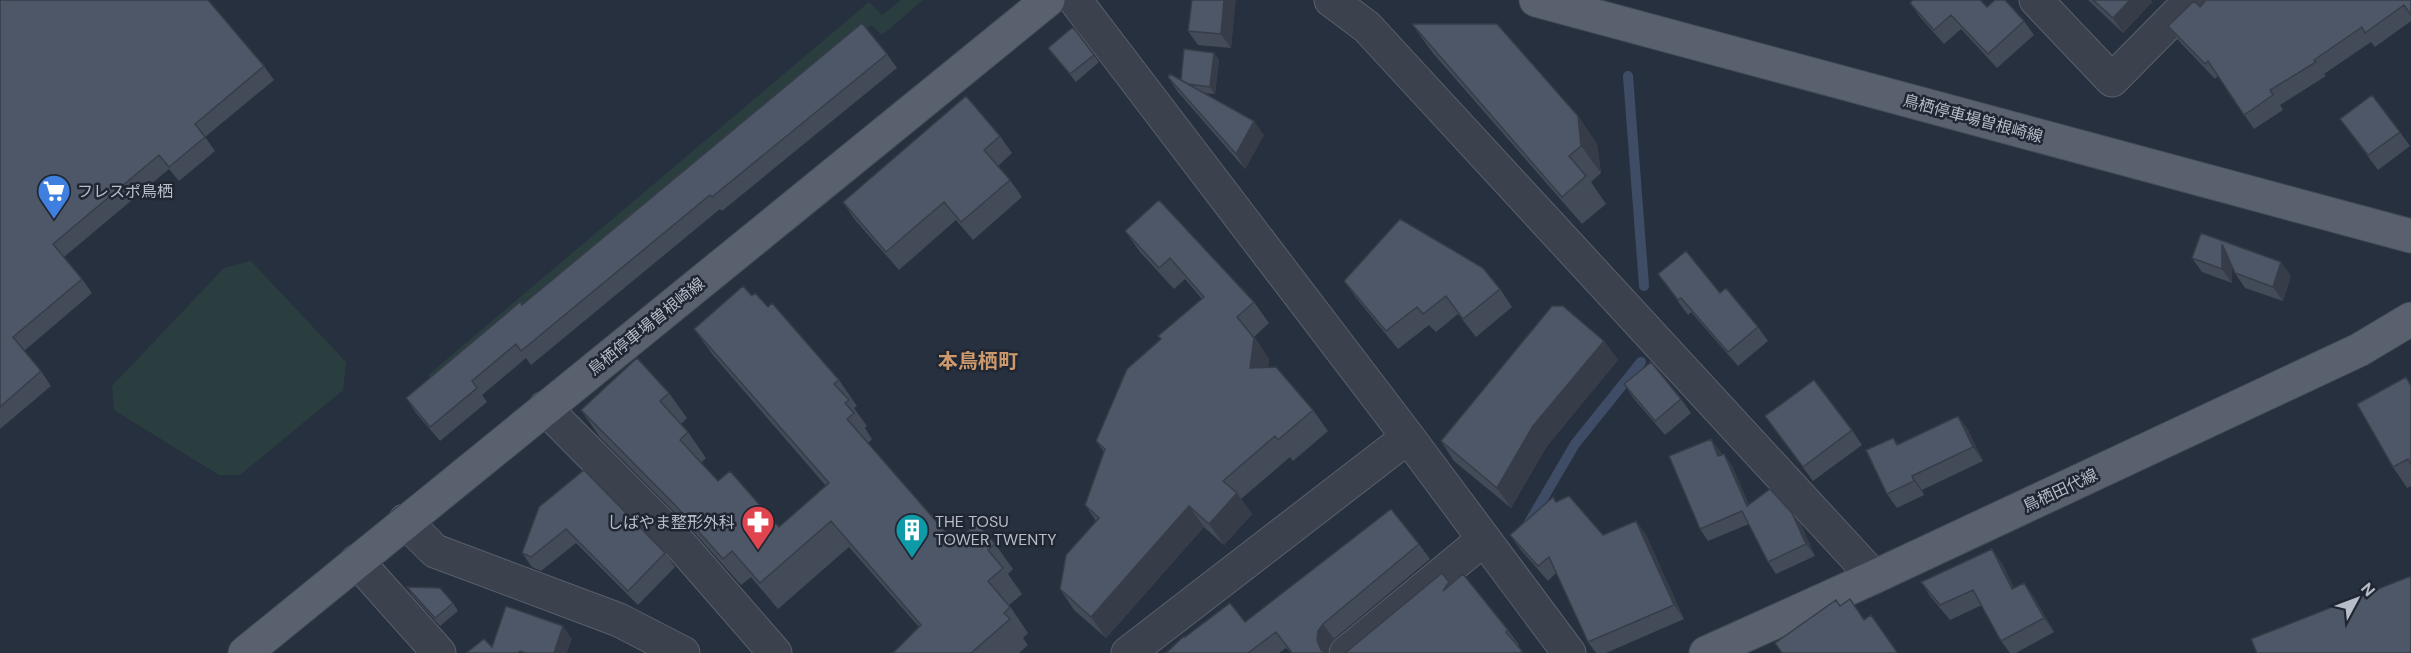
<svg xmlns="http://www.w3.org/2000/svg" width="2411" height="653" viewBox="0 0 2411 653" font-family="'DM Sans','Noto Sans JP',sans-serif">
<style>
.green{fill:#2a3e40}
.lines{fill:none;stroke-linecap:round;stroke-linejoin:round}
.stream{stroke:#3e4d65;stroke-width:10}
.minor-casing{stroke:#59606c;stroke-width:35}
.major-casing{stroke:#444b57;stroke-width:35}
.minor{stroke:#3b424e;stroke-width:33}
.major{stroke:#59616e;stroke-width:33}
.wall{fill:#434b59}
.shaded-wall{fill:#373d48}
.building{fill:#4e5767;stroke:#373d48;stroke-width:1.5}
.labels{text-anchor:middle;stroke-width:5;stroke-linejoin:round;paint-order:stroke}
.street-label{font-size:16px;fill:#b7bdc9;stroke:#202733}
.poi-label{font-size:16px;fill:#b7bdc9;stroke:#202733;text-anchor:start}
.quarter-label{font-size:20px;font-weight:bold;fill:#cd9a6e;stroke:#202733}
</style>
<rect width="100%" height="100%" fill="#27303e"/>
<!-- green -->
<path class="green" d="M901 0H923L882 35 871 25 432 386 428 375 869 2 882 15Z
M251 261 346 362 343 390 240 475H219L114 410 112 386 224 268Z"/>
<g class="lines">
<!-- stream -->
<path class="stream" d="M1628 76 1644 286
M1527 526 1575 444 1641 362"/>
<!-- minor casing -->
<g class="minor-casing">
<path id="minor" d="M1075 0 1408 437 1569 653
M1331 0 1367 27 1874 577
M2036 0 2112 80 2191 0
M545 408 680 544 775 653
M405 521 435 551 619 620 683 653
M357 561 439 653
M1128 653 1408 437
M1346 653 1484 539"/>
</g>
<!-- major casing -->
<g class="major-casing">
<path id="major" d="M1536 0 2411 236
M245 653 1048 0
M1706 653 1874 577 2359 350 2411 319"/>
</g>
<!-- minor -->
<use href="#minor" class="minor"/>
<!-- major -->
<use href="#major" class="major"/>
</g>
<!-- wall -->
<path class="wall" d="M0 0 264 66 274 80 205 137 215 151 179 181 169 169 64 257 82 279 92 293 24 351 41 371 51 386 0 429Z
M1235 0 1231 48 1198 45 1188 31Z
M2088 0H2151L2152 2 2123 33Z
M2411 0V21L2375 47 2371 42 2324 74 2326 76 2280 105 2283 110 2254 129 2218 76 2215 79 2178 40 2168 26 2200 7Z
M1910 3 1987 7 2024 21 2034 35 1997 68 1961 29 1944 44 1920 17Z
M1412 24 1578 116 1597 144 1601 173 1591 182 1606 204 1582 224 1432 52Z
M1073 27 1099 62 1076 82 1048 48Z
M1214 53 1219 60 1215 94 1203 93 1264 135 1245 169 1178 92 1168 77 1181 80Z
M887 54 897 68 722 211 720 209 531 365 526 358 482 395 487 402 440 441 416 413 406 398 522 305Z
M2340 119 2400 132 2410 146 2378 170Z
M1000 136 1012 153 998 166 1010 180 1022 197 973 240 956 220 899 270 855 220 843 202Z
M1125 231 1254 302 1269 323 1254 337 1269 359 1268 367 1313 410 1328 431 1293 461 1290 457 1241 499 1252 514 1224 545 1204 527 1106 638 1074 610 1060 589 1096 521 1085 505 1104 452 1096 441 1161 340 1202 299 1185 279 1174 289 1140 252Z
M2192 258 2291 276 2283 301 2245 288 2235 273 2232 267V283L2202 272Z
M1658 274 1720 293 1758 327 1768 341 1738 366 1691 312 1688 315Z
M1344 281 1500 289 1512 307 1476 337 1458 314 1436 332 1429 325 1398 349 1357 299Z
M752 296 768 307 839 380 857 406 854 408 867 426 865 428 872 439 868 443 955 543 995 544 1013 569 1008 574 1022 594 1009 605 1028 633 1023 638 1028 645 1019 653H893L919 627 849 547 778 609 751 577 741 585 693 531 599 436 581 410 669 393 687 418 681 424 688 432 706 458 701 463 718 481 779 527 826 486 712 354 694 329Z
M1604 341 1618 360 1547 446 1511 508 1454 461 1441 441Z
M1624 384 1681 399 1691 413 1665 435 1634 399Z
M2411 384V486L2407 488 2393 467Z
M1765 416 1852 430 1862 445 1813 481Z
M1958 416 1968 430 1983 461 1922 490 1924 495 1897 508 1887 494 1893 438 1898 444Z
M1720 451 1721 455 1724 454 1732 466 1749 505 1792 513 1801 525 1815 556 1776 574 1768 562 1749 524 1708 541 1700 529Z
M1556 502 1603 535 1636 521 1646 535 1684 619 1606 653H1596L1588 642 1556 573 1548 581 1520 549 1510 535Z
M539 507 665 553 675 567 638 605 576 543 541 571 532 567 522 553Z
M1419 544 1430 559 1334 639 1329 646 1328 653H1291L1286 648 1279 653H1166L1245 622Z
M2002 563 2014 588 2024 583 2034 597 2054 632 2016 653H2010L2001 641 1982 605 1950 620 1930 596 1921 582Z
M1451 585 1508 630 1519 645 1518 647 1523 653H1345Z
M407 587 453 603 458 611 440 626 412 595Z"/>
<!-- shaded-wall -->
<path class="shaded-wall" d="M1224 0H1236L1231 48 1221 34Z
M2130 0H2151L2152 2 2123 33 2113 18Z
M1214 53 1219 60 1215 94 1210 87Z
M1578 116 1597 144 1601 173 1581 146Z
M1254 121 1264 135 1245 169 1236 154Z
M2222 244 2232 258V283L2222 269Z
M2281 262 2291 276 2283 301 2273 287Z
M1254 338 1269 359 1264 389 1250 368Z
M1604 341 1618 360 1547 446 1511 508 1497 488 1533 426Z
M1958 416 1968 430 1983 461 1973 447Z
M1711 439 1720 451 1727 469 1718 456Z
M1724 454 1732 466 1755 519 1747 506Z
M1912 476 1922 490 1924 495 1914 481Z
M1237 493 1252 514 1224 545 1209 524Z
M1189 506 1204 527 1106 638 1091 617Z
M1792 513 1801 525 1815 556 1806 544Z
M1636 521 1646 535 1684 619 1674 605Z
M1992 549 2002 563 2022 604 2012 589Z
M2024 583 2034 597 2054 632 2044 618Z
M1323 624 1334 639 1329 646 1328 653H1323L1317 640 1318 631Z
M563 626 572 639 567 653H554Z"/>
<!-- building -->
<path class="building" d="M0 0H208L264 66 195 124 205 137 169 167 159 155 53 244 82 279 13 337 41 371 0 407Z
M1192 0H1224L1221 34 1188 31Z
M1913 0H1980L1987 7 1995 0H2005L2024 21 1988 54 1951 15 1934 30 1910 3Z
M2093 0H2130L2113 18Z
M2206 0H2411V15L2404 5 2365 33 2362 27 2314 60 2316 62 2270 90 2273 95 2244 115 2208 61 2205 64 2168 26 2194 1 2200 7Z
M862 23 887 54 712 197 710 195 521 351 516 344 472 381 477 388 430 427 406 398 520 302 522 305Z
M1412 24H1497L1578 116 1581 146 1569 156 1586 176 1562 197Z
M1073 27 1094 55 1070 74 1048 48Z
M1184 49 1214 53 1210 87 1188 84 1181 80Z
M1170 74 1254 121 1236 154 1168 77Z
M2372 95 2400 132 2368 155 2340 119Z
M966 96 1000 136 984 150 1010 180 961 222 944 202 886 252 843 202Z
M1159 200 1254 302 1237 317 1254 338 1250 368 1276 367 1313 410 1278 440 1275 436 1223 481 1237 493 1209 524 1189 506 1091 617 1060 589 1066 555 1099 518 1085 505 1105 449 1096 441 1127 369 1161 339 1158 336 1204 297 1170 258 1159 268 1125 231Z
M1400 219 1483 268 1500 289 1463 319 1446 296 1423 314 1417 307 1386 331 1344 281Z
M2201 233 2281 262 2273 287 2235 273 2222 244V269L2192 258Z
M1686 251 1720 293 1726 288 1758 327 1728 352 1681 298 1678 300 1658 274Z
M743 286 752 296 755 293 768 307 772 303 839 380 834 384 849 400 845 403 854 413 847 419 955 543 977 523 995 544 988 550 1003 568 988 581 1010 607 1004 613 1010 619 971 653H893L921 625 831 521 760 583 732 551 723 559 675 505 581 410 637 358 669 393 660 401 688 432 680 440 718 481 730 471 779 527 829 483 694 329Z
M1552 306H1563L1604 341 1533 426 1497 488 1441 441Z
M1651 362 1681 399 1655 421 1624 384Z
M2406 377 2411 386V465L2408 459 2393 467 2357 404Z
M1814 380 1852 430 1803 467 1765 416Z
M1958 416 1973 447 1912 476 1914 481 1887 494 1866 450 1893 438 1897 445Z
M1711 439 1718 456 1724 454 1747 506 1770 489 1792 513 1806 544 1768 562 1742 511 1700 529 1669 456Z
M584 470 665 553 628 591 566 529 531 557 522 553 539 507Z
M1569 496 1603 535 1636 521 1674 605 1588 642 1549 557 1538 566 1510 535 1553 497 1556 502Z
M1391 509 1419 544 1323 624 1318 631 1317 640 1321 650 1326 653H1292L1276 632 1248 653H1166L1184 636 1185 637 1230 603 1245 622Z
M1992 549 2012 589 2024 583 2044 618 2001 641 1973 590 1940 605 1921 582Z
M1442 573 1449 582 1443 591 1463 574 1508 630 1506 632 1522 651 1520 653H1345Z
M2411 576V653H2257L2251 639Z
M407 587 440 588 453 603 435 618Z
M1850 599 1864 620 1871 615 1897 652 1895 653H1782L1775 643 1836 600 1840 606Z
M506 606 563 626 554 653H526L520 651 518 653H466L484 639 492 647Z"/>
<!-- icons -->
<defs>
<g id="supermarket-pin" transform="scale(1.725)"><path d="M0 17L-7.5 6A9.5 9.5 0 1 1 7.5 6Z" fill="#3f7fe0" stroke="#202733"/><path d="M-6-5.5h2.5l.6 2H6L4.5 2H-2.5L-4.4-4H-6ZM-1.5 3.2a1.3 1.3 0 1 0 .1 0ZM3 3.2a1.3 1.3 0 1 0 .1 0Z" fill="#fff"/></g>
<g id="pharmacy-pin" transform="scale(1.725)"><path d="M0 17L-7.5 6A9.5 9.5 0 1 1 7.5 6Z" fill="#e0444e" stroke="#202733"/><path d="M-2-6h4v4h4v4h-4v4h-4v-4h-4v-4h4Z" fill="#fff"/></g>
<g id="building-pin" transform="scale(1.725)"><path d="M0 17L-7.5 6A9.5 9.5 0 1 1 7.5 6Z" fill="#0f9aa8" stroke="#202733"/><path d="M-4-6H4V6H1V3H-1V6H-4ZM-2.5-4.3h1.7v1.8h-1.7ZM.8-4.3h1.7v1.8H.8ZM-2.5-1h1.7V.8h-1.7ZM.8-1h1.7V.8H.8Z" fill="#fff"/></g>
</defs>
<g fill-rule="evenodd">
<use href="#supermarket-pin" x="54" y="191"/>
<use href="#pharmacy-pin" x="758" y="522"/>
<use href="#building-pin" x="912" y="530"/>
</g>
<g class="labels">
<!-- street labels -->
<g class="street-label">
<text transform="translate(1973 118) rotate(15)" y="6">鳥栖停車場曽根崎線</text>
<text transform="translate(646 326) rotate(-39)" y="6">鳥栖停車場曽根崎線</text>
<text transform="translate(2060 490) rotate(-25)" y="6">鳥栖田代線</text>
</g>
<!-- poi labels -->
<g class="poi-label">
<text x="77" y="197">フレスポ鳥栖</text>
<text x="935" y="527">THE TOSU<tspan x="935" dy="18">TOWER TWENTY</tspan></text>
<text x="735" y="528" text-anchor="end">しばやま整形外科</text>
</g>
<!-- quarter labels -->
<g class="quarter-label">
<text x="978" y="368">本鳥栖町</text>
</g>
</g>
<!-- north arrow -->
<g transform="translate(2357 599) rotate(49)" stroke="#202733" stroke-width="4.5" paint-order="stroke">
<path d="M0-4.5L10 22L0 15L-10 22Z" fill="#b7bdc9"/>
<text y="-9" font-size="16" font-weight="bold" text-anchor="middle" fill="#b7bdc9">N</text>
</g>
</svg>
